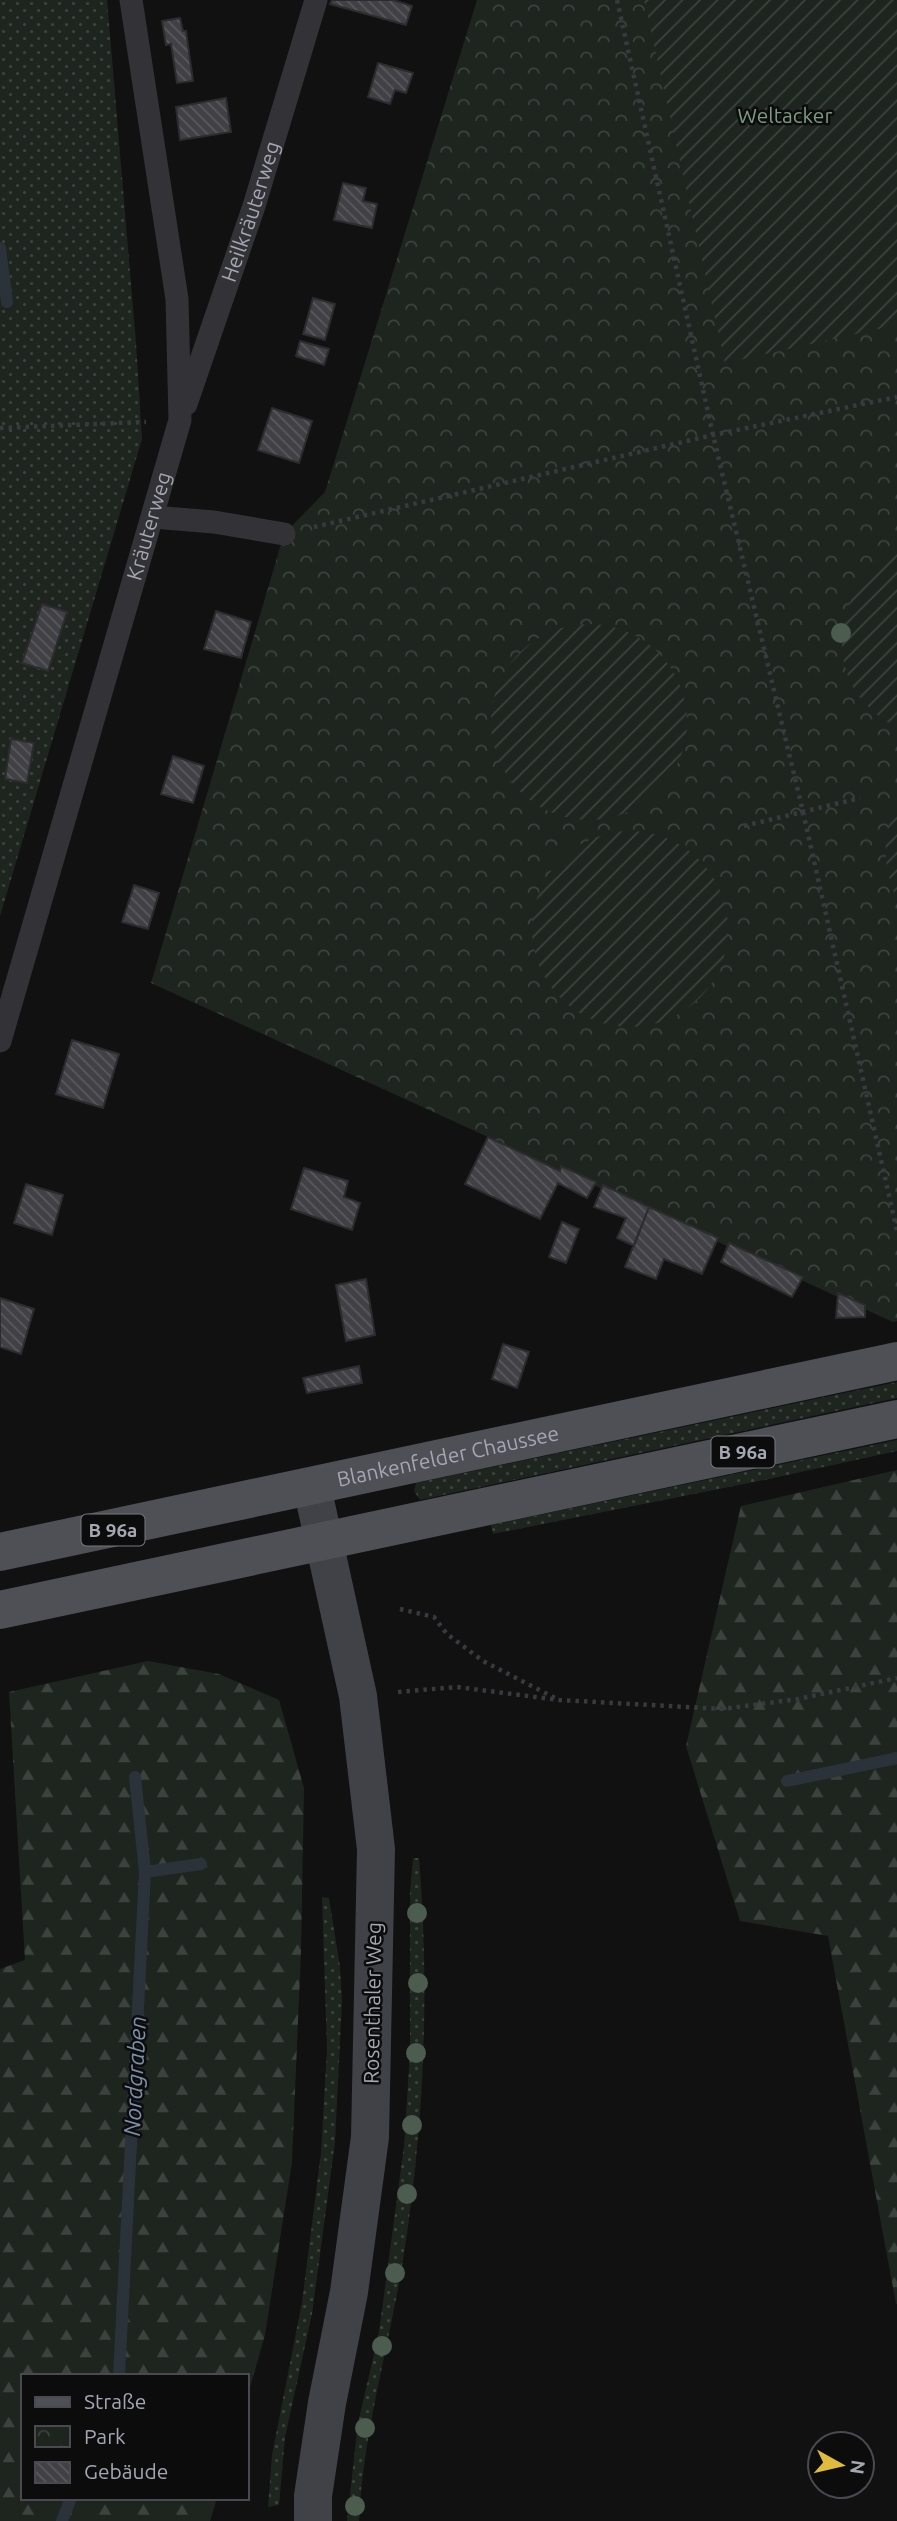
<svg xmlns="http://www.w3.org/2000/svg" width="897" height="2521" viewBox="0 0 897 2521" font-family="Ubuntu,sans-serif">
<style>
.grass{fill:url(#grass-dots)}
.forest{fill:url(#forest-firs)}
.park{fill:url(#park-crowns)}
.garden{fill:url(#garden-furrows)}
.lines{fill:none;stroke-linecap:round;stroke-linejoin:round}
.stream{stroke:#2c323a;stroke-width:12}
.building{fill:url(#building-back-hatch);stroke:#2c2b2e;stroke-width:2}
.path{stroke:#393a3e;stroke-width:4.5;stroke-dasharray:3.5 5;stroke-linecap:butt}
.service{stroke:#333337;stroke-width:23}
.secondary{stroke:#414247;stroke-width:38}
.primary{stroke:#4f5056;stroke-width:38}
.tree{fill:#4c5d50}
.labels{text-anchor:middle;stroke-width:5;stroke-linejoin:round;paint-order:stroke}
.shield{fill:#0c0c0d;stroke:#767880;stroke-width:2}
.shield-label{font-size:19px;font-weight:bold;fill:#a4a7b2}
.park-label{font-size:21px;fill:#7c9b82;stroke:#0c0c0d}
.street-label{font-size:21px;fill:#a4a7b2;stroke:#0c0c0d}
.water-label{font-size:23px;font-style:italic;fill:#7d90aa;stroke:#0c0c0d}
</style>
<defs>
<pattern id="grass-dots" width="8" height="8" patternUnits="userSpaceOnUse" patternTransform="scale(1.75)"><rect width="8" height="8" fill="#1e251f"/><path d="M2 2h.1M6 6h.1" fill="none" stroke="#3c423d" stroke-width="1.8" stroke-linecap="round"/></pattern>
<pattern id="forest-firs" width="22" height="20" patternUnits="userSpaceOnUse" patternTransform="scale(1.75)"><rect width="22" height="20" fill="#1e251f"/><path d="M5 1l3.5 6h-7zM16 11l3.5 6h-7z" fill="#3c423d"/></pattern>
<pattern id="park-crowns" width="20" height="18" patternUnits="userSpaceOnUse" patternTransform="scale(1.75)"><rect width="20" height="18" fill="#1e251f"/><path d="M2 6a3 3 0 1 1 6 0M12 15a3 3 0 1 1 6 0" fill="none" stroke="#3c423d"/></pattern>
<pattern id="garden-furrows" width="10" height="10" patternUnits="userSpaceOnUse" patternTransform="scale(1.75)"><rect width="10" height="10" fill="#1e251f"/><path d="M-1 1l2-2M0 10L10 0M9 11l2-2" fill="none" stroke="#3c423d"/></pattern>
<pattern id="building-back-hatch" width="6" height="6" patternUnits="userSpaceOnUse" patternTransform="scale(1.75)"><rect width="6" height="6" fill="#414145"/><path d="M-1 5l2 2M0 0l6 6M5-1l2 2" fill="none" stroke="#595a5d"/></pattern>
</defs>
<rect width="100%" height="100%" fill="#111112"/>
<!-- grass -->
<path class="grass" d="M0 0H107L136 343 142 439 0 916Z
M897 1382V1398L420 1500 414 1491 416 1483Z
M897 1440V1451L769 1479 493 1534 491 1525Z
M413 1858H419C430 1992 424 2128 403 2260 389 2347 363 2433 359 2521H347L358 2423 379 2332 404 2146 410 2052V1892Z
M322 1897 329 1898 340 1967 342 2001 335 2142 312 2314 285 2437 279 2505 268 2507 272 2455 302 2302 321 2153 327 2049Z"/>
<!-- forest -->
<path class="forest" d="M897 1470V2304H896L828 1936 740 1921 686 1746 741 1506Z
M148 1661 219 1674 279 1700 304 1788 301 1951 292 2162 265 2335 247 2398V2376H23V2498H217L210 2521H0V1969L25 1960 9 1692Z"/>
<!-- park -->
<path class="park" d="M477 0H897V1321L893 1322 151 983 284 534 325 492Z"/>
<!-- garden -->
<path class="garden" d="M644 0H897V325L725 363Z
M897 552V728C882 720 866 707 856 692 826 645 846 575 897 552Z
M491 722a98 98 0 1 1 196 0a98 98 0 1 1-196 0Z
M897 807V900C884 872 880 835 897 807Z
M532 929a98 98 0 1 1 196 0a98 98 0 1 1-196 0Z"/>
<g class="lines">
<!-- stream -->
<path class="stream" d="M0 248 7 302
M787 1781 897 1758
M145 1872 201 1864
M119 2376 145 1872 135 1777
M62 2521 71 2498"/>
</g>
<!-- building -->
<path class="building" d="M332 0H393L412 6 406 25 330 4Z
M180 18 183 31H186L193 81 177 83 171 44 166 45 162 21Z
M378 63 413 73 406 93 395 90 390 104 368 97Z
M226 98 231 132 180 140 176 107Z
M343 183 366 188 363 201 377 204 372 228 334 220Z
M313 298 335 304 325 340 303 334Z
M300 341 329 349 324 365 296 356Z
M272 408 312 421 299 463 258 450Z
M42 604 67 612 48 671 22 663Z
M216 611 251 622 241 658 204 649Z
M11 739 34 743 27 783 5 779Z
M173 756 204 766 193 803 161 794Z
M134 885 159 893 148 929 122 922Z
M72 1040 119 1054 103 1108 56 1094Z
M488 1137 560 1171 561 1166 596 1182 587 1198 558 1183 540 1219 465 1184Z
M304 1168 348 1181 344 1197 360 1203 352 1230 291 1209Z
M26 1184 63 1195 52 1235 14 1223Z
M603 1185 649 1207 634 1246 617 1238 626 1218 594 1207Z
M649 1207 718 1238 702 1274 664 1259 656 1279 625 1267Z
M562 1222 579 1229 566 1263 549 1257Z
M729 1243 803 1277 792 1297 721 1262Z
M366 1279 375 1335 346 1341 336 1285Z
M838 1293 865 1305V1317L836 1318Z
M0 1298 34 1309 21 1354 0 1347Z
M503 1344 529 1352 517 1388 492 1379Z
M359 1366 362 1383 307 1393 303 1378Z"/>
<g class="lines">
<!-- path -->
<path class="path" d="M617 0 713 435 803 812 897 1231
M0 428 146 422
M314 527 713 435 897 397
M744 826 860 798
M400 1609 434 1617 447 1634 483 1661 555 1698
M398 1692 457 1687 559 1700 723 1709 798 1699 897 1678"/>
<!-- service -->
<g class="service">
<path id="s1" d="M186 404 254 206 316 0"/>
<path d="M153 517 214 522 284 534"/>
<path id="s2" d="M0 1041 180 420 177 299 131 0"/>
</g>
<!-- secondary -->
<path class="secondary" d="M312 1487 358 1696 376 1849 370 2137 349 2292 327 2403 313 2496V2521"/>
<!-- primary -->
<g class="primary">
<path id="s3" d="M0 1552 897 1361"/>
<path d="M0 1610 897 1419"/>
</g>
</g>
<!-- trees -->
<g class="tree">
<circle cx="841" cy="633" r="10"/>
<circle cx="417" cy="1913" r="10"/>
<circle cx="418" cy="1983" r="10"/>
<circle cx="416" cy="2053" r="10"/>
<circle cx="412" cy="2125" r="10"/>
<circle cx="407" cy="2194" r="10"/>
<circle cx="395" cy="2273" r="10"/>
<circle cx="382" cy="2346" r="10"/>
<circle cx="365" cy="2428" r="10"/>
<circle cx="355" cy="2506" r="10"/>
</g>
<g class="labels">
<!-- shield labels -->
<g class="shield">
<rect x="711.5" y="1436.5" width="63" height="31" rx="5"/>
<rect x="81.5" y="1514.5" width="63" height="31" rx="5"/>
</g>
<g class="shield-label">
<text x="743" y="1459">B 96a</text>
<text x="113" y="1537">B 96a</text>
</g>
<!-- park labels -->
<g class="park-label">
<text x="785" y="123">Weltacker</text>
</g>
<!-- street labels -->
<g class="street-label">
<text dy="7" stroke="none"><textPath href="#s1" startOffset="203">Heilkräuterweg</textPath></text>
<text dy="7" stroke="none"><textPath href="#s2" startOffset="536">Kräuterweg</textPath></text>
<text dy="7" stroke="none"><textPath href="#s3" startOffset="458">Blankenfelder Chaussee</textPath></text>
<text transform="translate(373 2003) rotate(-89)" y="7">Rosenthaler Weg</text>
</g>
<!-- water labels -->
<g class="water-label">
<text transform="translate(135 2076) rotate(-87)" y="8">Nordgraben</text>
</g>
</g>
<!-- legend -->
<rect x="21" y="2374" width="228" height="126" fill="#0c0c0d" stroke="#494a4f" stroke-width="2"/>
<rect x="35" y="2397" width="35" height="10" fill="#4f5056" stroke="#494a4f" stroke-width="2"/>
<text x="84" y="2409" font-size="21" fill="#a4a7b2">Straße</text>
<rect x="35" y="2426" width="35" height="21" fill="url(#park-crowns)" stroke="#494a4f" stroke-width="2"/>
<text x="84" y="2444" font-size="21" fill="#a4a7b2">Park</text>
<rect x="35" y="2462" width="35" height="21" fill="url(#building-back-hatch)" stroke="#494a4f" stroke-width="2"/>
<text x="84" y="2479" font-size="21" fill="#a4a7b2">Gebäude</text>
<!-- north arrow -->
<g transform="translate(841 2465) rotate(98)"><circle r="33" fill="#0c0c0d" stroke="#494a4f" stroke-width="2"/>
<path d="M0-5L12 26L0 18L-12 26Z" fill="#e0bb3c"/>
<text y="-10" font-size="19" font-weight="bold" text-anchor="middle" fill="#a4a7b2">N</text>
</g>
</svg>
